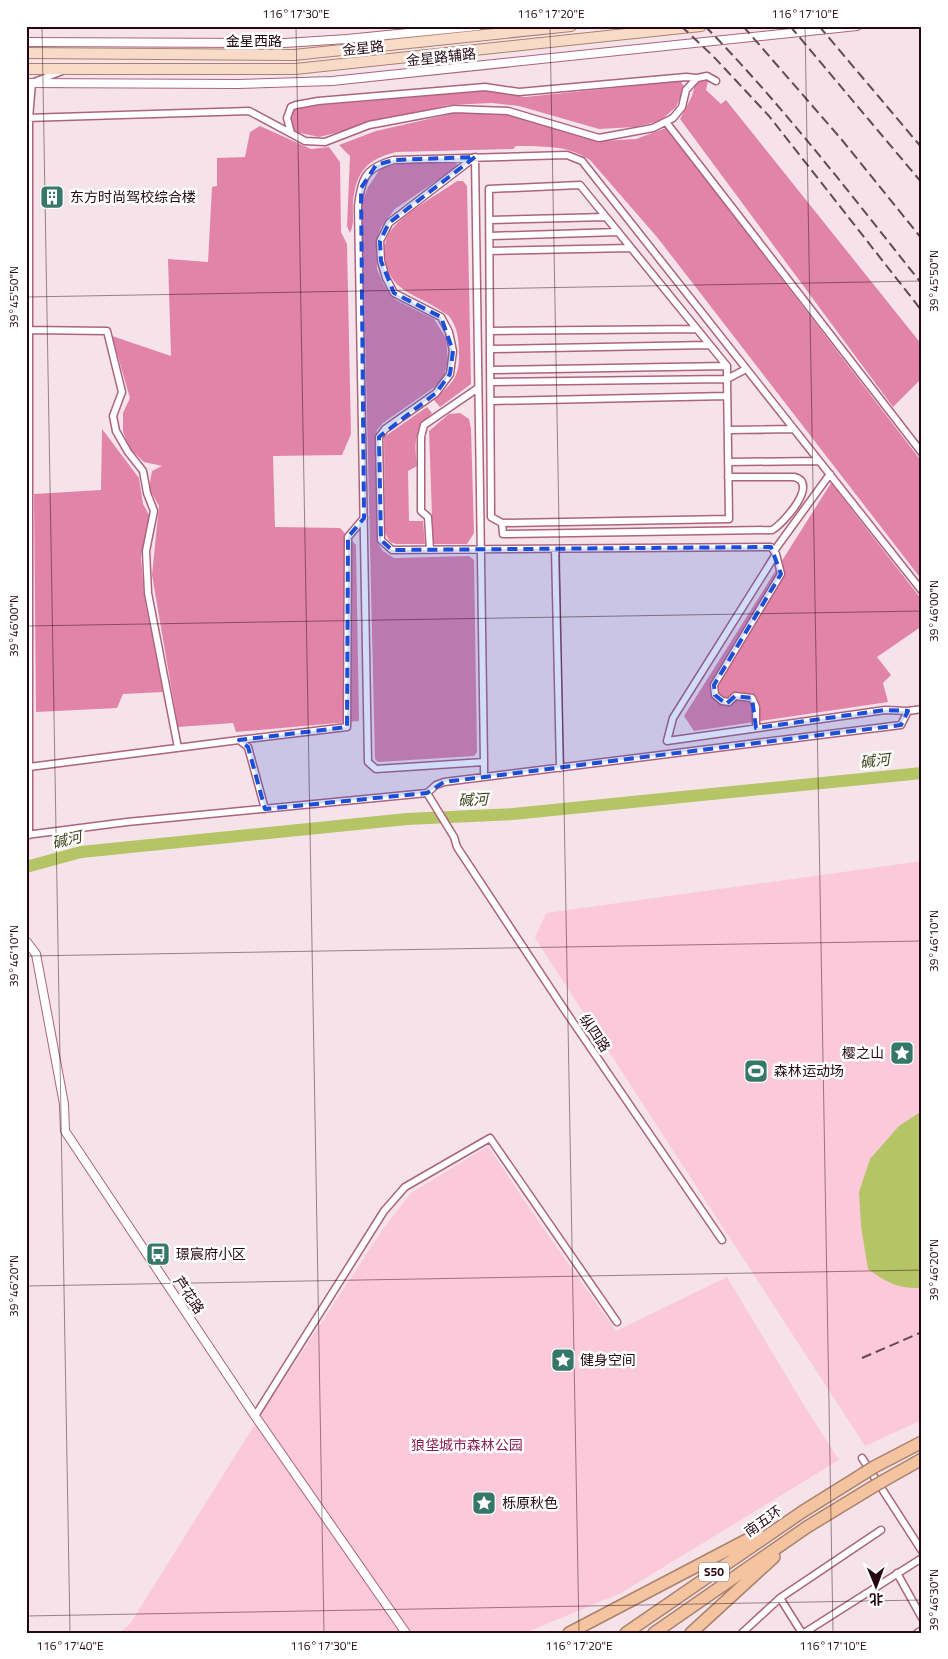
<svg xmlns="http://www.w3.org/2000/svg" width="948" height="1659" viewBox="0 0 948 1659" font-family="'Titillium Web','Noto Sans SC',sans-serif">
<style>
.green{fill:#fcc9da}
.forest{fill:#e284a7}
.water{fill:#b5c465}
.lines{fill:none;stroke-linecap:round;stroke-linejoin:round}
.river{stroke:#b5c465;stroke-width:12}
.minor-casing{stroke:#ad637f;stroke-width:9}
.tertiary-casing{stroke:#ad637f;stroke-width:10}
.primary-casing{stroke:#ab816f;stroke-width:12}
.motorway-casing{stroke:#ab816f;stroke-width:14}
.minor{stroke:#fff;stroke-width:6}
.tertiary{stroke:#fff;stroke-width:8}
.primary{stroke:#f8dbc6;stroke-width:10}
.motorway{stroke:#f4c3a0;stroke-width:11}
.rail{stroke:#644a55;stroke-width:2;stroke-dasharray:10 5;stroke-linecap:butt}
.motorway-bridge-casing{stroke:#ab816f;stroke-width:14;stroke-linecap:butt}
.motorway-bridge{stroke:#f4c3a0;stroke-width:11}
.marked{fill:#1d4ed8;fill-opacity:0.2;stroke:#1d4ed8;stroke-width:4;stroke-dasharray:10 6;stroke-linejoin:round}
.ticks{fill:none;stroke:#240713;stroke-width:1;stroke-opacity:0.45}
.labels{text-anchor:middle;stroke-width:5;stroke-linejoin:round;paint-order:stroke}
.shield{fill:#fff;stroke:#66515a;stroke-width:1}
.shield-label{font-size:12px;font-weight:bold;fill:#240713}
.street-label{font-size:14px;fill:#240713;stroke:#fff}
.poi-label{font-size:14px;fill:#240713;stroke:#fff;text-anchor:start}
.park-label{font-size:14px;fill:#8d1e53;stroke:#fff}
.water-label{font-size:15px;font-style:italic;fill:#3d431b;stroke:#fff}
.neatline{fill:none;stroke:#240713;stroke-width:2}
.ticks-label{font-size:12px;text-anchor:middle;fill:#240713}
</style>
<rect width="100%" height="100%" fill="#f5e3e9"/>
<!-- green -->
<path class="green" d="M922 861V1420L865 1446 535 938 546 913Z
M488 1146 534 1215 616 1331 727 1277 807 1410 839 1460 621 1593 525 1633H119L130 1624 260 1416 383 1229 411 1193Z"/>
<!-- forest -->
<path class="forest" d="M704 79 708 81 706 90 721 104 726 100 922 345V378L893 407 680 119 692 96 695 85Z
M681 81 684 87 676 107 660 121 635 127 599 129 519 106 492 103 448 105 319 137 291 131C290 121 288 113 298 107L485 91 525 97Z
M455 113H507L601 141 636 139 666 128 922 462V580L657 237 590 160C564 144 545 147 516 146L513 149 396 152C367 159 356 172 353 202 352 214 355 223 350 233L347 226 350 156 339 145 376 131Z
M260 126 311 149 329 147 340 162 341 232 347 244 351 434 342 455 273 456 275 527 340 528 356 545 359 721 236 732 233 723 178 727 152 575 159 506 149 488 152 471 162 466 144 462 129 448 123 431V413L130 398 112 336 171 356 168 259 208 262 212 187 217 186V158L245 157 250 132Z
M405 162H453L458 164 454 169 395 209 381 227 376 241 377 269 383 283 389 293 396 300 434 319 446 338 448 360 444 376 436 386 383 423 377 430 375 439 378 543 383 551 394 558 469 556 474 560 477 752 474 756 378 762 375 759 362 203 368 187 381 168Z
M457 181H463L467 186 471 384 440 407 433 399C452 385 460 377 459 352 459 340 457 326 449 316 447 314 442 312 440 310 415 293 389 292 385 257 384 248 385 237 392 229 407 211 437 195 457 181Z
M427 407 432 413C414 432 414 441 417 466L408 471 409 521H423L425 544H396L390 542 385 533 384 437Z
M460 413 469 419 471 429 474 533 467 544H433L429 431 449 414Z
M102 429 139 478 143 504 149 515 141 557 144 595 163 692 123 694 117 708 36 712 34 494 101 490Z
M831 483 922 600V626L877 657 891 675 883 683 888 702 694 731 684 716Z"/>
<!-- water -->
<path class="water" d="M922 1111V1288C898 1289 886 1282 868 1269L861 1226 859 1192 870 1159 899 1126Z"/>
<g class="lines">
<!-- river -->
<path class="river" d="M26 867 81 852 407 819 513 814 922 773"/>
<!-- minor casing -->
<g class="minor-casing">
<path id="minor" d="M26 118 249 111 305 141 325 142 369 125 454 109 508 111 599 138 653 128 673 118 682 107 686 90 697 78 707 76 716 81
M666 122 922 453
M291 133 287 118 291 107 296 105 318 101 485 87 519 92 686 77 697 78
M490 220 606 217
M490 236 618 232
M490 251 631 248
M29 330 107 331 122 392 113 416 116 431 128 452 143 471 147 493 154 511 146 551 148 593 178 748
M490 331 696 329
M490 349 709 345
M490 370 727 366
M491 382 727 379V366L580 185 489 189 491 517 502 523 729 519 727 379 746 369
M491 401 727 396
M728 430 794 429
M728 462 819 461
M502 523 503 534 772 530C783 524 820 483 794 477H728
M555 549 560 768
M430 550 428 517 421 511V437L424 425 478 388
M774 551 830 474
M756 728V707L752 698 735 696 729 702 722 701 715 695 714 685 781 574 776 554
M239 740 347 727 348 537 364 518
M484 762 376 769 368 762 358 206C362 177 365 168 394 160L567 155 582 161 922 591
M29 767 239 740 248 747 265 809
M484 777V762C481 560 478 359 475 157L389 223 380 241 381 261 386 278 394 293 441 317 449 332 453 351 450 374 436 393 385 429 379 437 381 540 392 550 771 547 776 554 673 718 667 741 885 710 908 711
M427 793 454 837 457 847 564 1009 722 1240
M26 835 127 822 427 793 436 785 444 782 901 725 908 711 922 709
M29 835V118L32 83 62 71
M255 1416 384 1211 405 1187 490 1138 617 1322
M862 1458 922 1551
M897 1573 922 1618
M780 1598 802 1633
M742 1633 780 1598 881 1530
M804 1633 922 1558
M917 1633 922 1630"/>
</g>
<!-- tertiary casing -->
<g class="tertiary-casing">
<path id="tertiary" d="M26 42 285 43 347 39 478 26
M26 83 237 84 332 81 857 26
M26 941 36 954 64 1104 65 1131 255 1416 406 1633"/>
</g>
<!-- primary casing -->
<g class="primary-casing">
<path id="primary" d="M26 53 294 55 571 26
M26 69H295L701 26"/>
</g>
<!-- motorway casing -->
<g class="motorway-casing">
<path id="motorway" d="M874 1467 922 1442
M883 1481 922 1459
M569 1633 758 1534
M626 1633 802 1512 863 1474
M654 1633 807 1527 871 1488
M691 1633 774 1557"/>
</g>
<!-- minor -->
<use href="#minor" class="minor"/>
<!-- tertiary -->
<use href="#tertiary" class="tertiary"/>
<!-- primary -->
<use href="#primary" class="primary"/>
<!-- motorway -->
<use href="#motorway" class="motorway"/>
<!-- rail -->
<path class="rail" d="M681 26 713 56 769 116 922 311
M705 26C784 107 852 196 922 284
M743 26 842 140 922 239
M790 26 922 183
M819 26 922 148
M862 1358 922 1332"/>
<!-- motorway-bridge casing -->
<g class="motorway-bridge-casing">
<path id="motorway-bridge" d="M863 1474 874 1467
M871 1488 883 1481"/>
</g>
<!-- motorway-bridge -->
<use href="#motorway-bridge" class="motorway-bridge"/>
</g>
<!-- marked area -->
<path class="marked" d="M475 157 389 223 380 241 381 261 394 293 441 317 453 351 450 374 436 393 379 437 381 540 392 550 771 547 781 574 714 685 715 695 726 704 735 696 752 698 756 728 885 710 908 711 901 725 444 782 427 793 265 809 248 747 239 740 347 727 348 537 364 518 361 188 376 165 394 160Z"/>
<!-- ticks -->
<path class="ticks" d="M42 26 70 1633M296 26 324 1633M550 26 579 1633M805 26 833 1633M26 297 922 281M26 626 922 611M26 956 922 941M26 1286 922 1270M26 1616 922 1600"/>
<!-- icons -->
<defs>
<g id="building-square" transform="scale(1.25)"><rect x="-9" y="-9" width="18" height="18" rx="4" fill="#357768" stroke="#fff"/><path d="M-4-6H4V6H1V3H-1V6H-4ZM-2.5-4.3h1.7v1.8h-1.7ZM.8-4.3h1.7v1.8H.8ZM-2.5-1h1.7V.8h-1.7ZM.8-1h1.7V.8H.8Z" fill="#fff"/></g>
<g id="sight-square" transform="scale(1.25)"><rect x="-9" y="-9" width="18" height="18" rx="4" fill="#357768" stroke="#fff"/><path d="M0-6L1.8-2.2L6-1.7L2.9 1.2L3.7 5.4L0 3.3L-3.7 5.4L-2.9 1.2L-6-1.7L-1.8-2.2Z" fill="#fff"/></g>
<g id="stadium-square" transform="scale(1.25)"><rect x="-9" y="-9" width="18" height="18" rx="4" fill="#357768" stroke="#fff"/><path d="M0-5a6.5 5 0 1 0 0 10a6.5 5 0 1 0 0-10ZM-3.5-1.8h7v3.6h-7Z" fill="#fff"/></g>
<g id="bus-square" transform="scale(1.25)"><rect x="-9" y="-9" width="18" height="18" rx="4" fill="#357768" stroke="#fff"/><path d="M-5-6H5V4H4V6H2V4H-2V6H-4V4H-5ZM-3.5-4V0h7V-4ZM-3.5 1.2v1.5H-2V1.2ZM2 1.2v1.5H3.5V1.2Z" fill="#fff"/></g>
</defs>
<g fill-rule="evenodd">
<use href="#building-square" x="52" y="197"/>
<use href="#sight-square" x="902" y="1053"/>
<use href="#stadium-square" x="756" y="1071"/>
<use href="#bus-square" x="158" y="1254"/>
<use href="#sight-square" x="563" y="1360"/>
<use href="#sight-square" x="484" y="1503"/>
</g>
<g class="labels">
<!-- shield labels -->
<rect class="shield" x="699" y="1562.5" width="30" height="19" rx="4"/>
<g class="shield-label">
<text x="714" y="1576">S50</text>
</g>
<!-- street labels -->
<g class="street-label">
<text x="254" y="46">金星西路</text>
<text transform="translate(363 48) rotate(-6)" y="5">金星路</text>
<text transform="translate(441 57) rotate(-6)" y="5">金星路辅路</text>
<text transform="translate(595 1033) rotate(56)" y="5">纵四路</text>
<text transform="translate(189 1295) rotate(56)" y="5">芦花路</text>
<text transform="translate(763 1521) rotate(-35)" y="5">南五环</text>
</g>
<!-- poi labels -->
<g class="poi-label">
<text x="70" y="202">东方时尚驾校综合楼</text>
<text x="884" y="1058" text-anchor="end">樱之山</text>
<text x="774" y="1076">森林运动场</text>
<text x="176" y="1259">璟宸府小区</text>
<text x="580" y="1365">健身空间</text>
<text x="502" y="1508">栎原秋色</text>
</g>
<!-- park labels -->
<g class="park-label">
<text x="467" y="1450">狼垡城市森林公园</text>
</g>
<!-- water labels -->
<g class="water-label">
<text transform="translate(875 761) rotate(-6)" y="5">碱河</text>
<text transform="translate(473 800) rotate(-2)" y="5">碱河</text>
<text transform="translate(67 840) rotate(-13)" y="5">碱河</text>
</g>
</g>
<!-- border -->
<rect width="948" height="1659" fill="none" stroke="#ffffff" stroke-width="55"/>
<!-- north arrow -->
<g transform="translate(876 1586) rotate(179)" stroke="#ffffff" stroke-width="4" paint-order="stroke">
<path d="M0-4L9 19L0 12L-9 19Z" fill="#240713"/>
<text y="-8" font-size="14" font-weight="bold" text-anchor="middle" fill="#240713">北</text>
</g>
<rect x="28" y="28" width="892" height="1604" class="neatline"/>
<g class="ticks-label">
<text x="296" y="18">116°17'30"E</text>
<text x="551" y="18">116°17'20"E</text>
<text x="805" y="18">116°17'10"E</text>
<text transform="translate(934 281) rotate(-90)" y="4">39°45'50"N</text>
<text transform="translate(14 297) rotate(-90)" y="4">39°45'50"N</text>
<text transform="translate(934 611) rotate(-90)" y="4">39°46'00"N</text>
<text transform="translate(14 626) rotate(-90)" y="4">39°46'00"N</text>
<text transform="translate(934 941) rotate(-90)" y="4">39°46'10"N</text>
<text transform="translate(14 956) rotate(-90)" y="4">39°46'10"N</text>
<text transform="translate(934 1270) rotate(-90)" y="4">39°46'20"N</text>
<text transform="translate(14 1286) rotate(-90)" y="4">39°46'20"N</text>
<text transform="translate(934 1600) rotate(-90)" y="4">39°46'30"N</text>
<text x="70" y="1650">116°17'40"E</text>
<text x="324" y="1650">116°17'30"E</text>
<text x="579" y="1650">116°17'20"E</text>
<text x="833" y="1650">116°17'10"E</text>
</g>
</svg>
